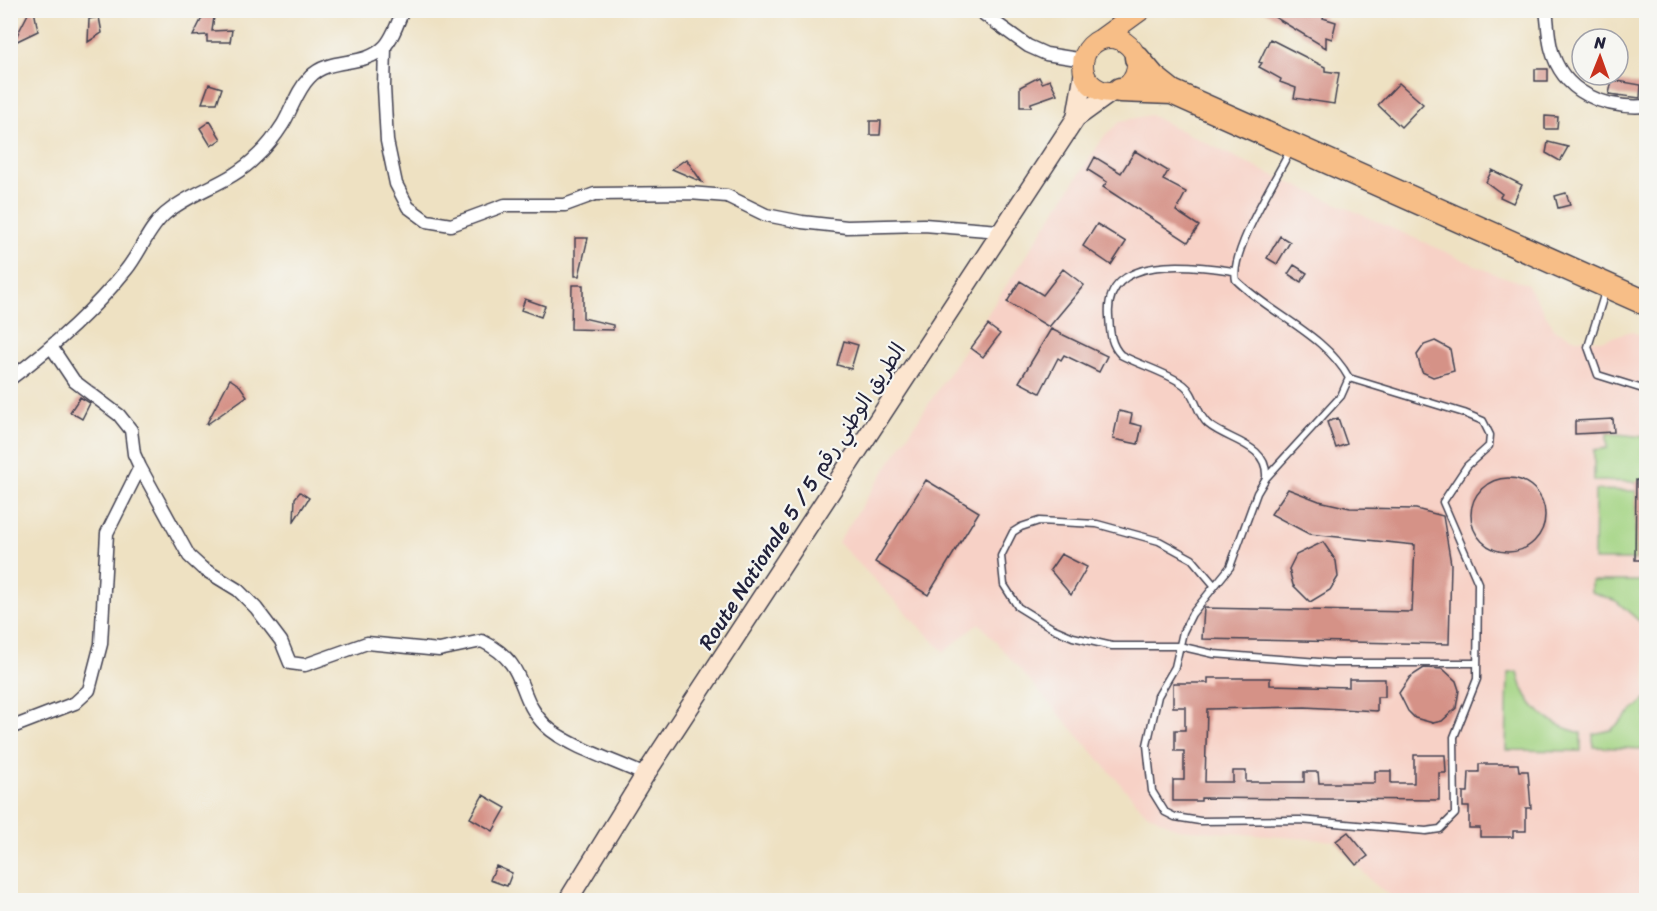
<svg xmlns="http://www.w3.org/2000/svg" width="1657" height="911" viewBox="0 0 1657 911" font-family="Sriracha,'Playpen Sans Arabic',sans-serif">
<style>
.built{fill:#f7d1c6}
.green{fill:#a2d381;stroke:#627a5e;stroke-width:1.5}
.building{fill:#d59287}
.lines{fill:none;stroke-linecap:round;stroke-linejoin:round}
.lane-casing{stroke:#413f4f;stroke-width:9}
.street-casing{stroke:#413f4f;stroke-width:15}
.secondary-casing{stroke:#413f4f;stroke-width:21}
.primary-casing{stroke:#413f4f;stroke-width:22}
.highway-casing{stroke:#413f4f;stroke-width:27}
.lane{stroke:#fff;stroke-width:6}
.street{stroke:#fff;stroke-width:12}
.secondary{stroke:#fce5cf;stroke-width:18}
.primary{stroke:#f7be87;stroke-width:20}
.highway{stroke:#f7be87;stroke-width:24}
.labels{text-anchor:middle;stroke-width:4.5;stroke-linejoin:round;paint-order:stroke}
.street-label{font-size:21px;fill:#22223b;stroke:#f6f6f2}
</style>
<rect width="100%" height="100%" fill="#f6f6f2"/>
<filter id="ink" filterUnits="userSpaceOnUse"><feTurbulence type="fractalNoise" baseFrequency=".0167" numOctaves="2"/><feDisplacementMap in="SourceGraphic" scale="12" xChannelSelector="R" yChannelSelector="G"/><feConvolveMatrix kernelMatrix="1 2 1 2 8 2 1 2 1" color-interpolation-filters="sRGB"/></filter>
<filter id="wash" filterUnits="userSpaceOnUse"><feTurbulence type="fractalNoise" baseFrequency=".008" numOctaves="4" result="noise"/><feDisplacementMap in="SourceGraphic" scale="24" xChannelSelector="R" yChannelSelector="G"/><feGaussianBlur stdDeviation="1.35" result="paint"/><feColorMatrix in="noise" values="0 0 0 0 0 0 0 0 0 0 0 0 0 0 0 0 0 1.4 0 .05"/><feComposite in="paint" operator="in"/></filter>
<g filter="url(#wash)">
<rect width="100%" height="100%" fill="#eee1c2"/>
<!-- built -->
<path class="built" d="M1150 115 1257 168 1495 274 1527 284 1555 330 1576 339 1603 340 1631 331 1646 338V900H1396L1373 883 1336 841 1177 829 1145 812 979 623 944 652 838 542 1105 135 1121 121Z"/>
<!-- green -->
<path class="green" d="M1607 433 1646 437V482L1594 481V450L1607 448Z
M1595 490 1636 491 1635 560H1594Z
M1591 581H1646V630L1645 626 1616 601 1591 592Z
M1518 672C1525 707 1547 724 1581 733V751L1506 750 1508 673Z
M1646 699V749L1593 747V734L1611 730Z"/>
<g id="blocks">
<!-- building -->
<path class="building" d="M30 10H34L38 31 13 43Z
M206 10H215L212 31 232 30 230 42H207V35L193 36Z
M1263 10H1327L1323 18 1336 22 1332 39 1326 37V48Z
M99 17 102 33 88 42 89 19Z
M1270 39 1325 67V71L1339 73 1334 104 1294 98 1296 88 1280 82 1281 79 1259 67 1262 63 1259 62Z
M1535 69H1548V81H1535Z
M1039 77 1042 83 1050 80 1057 94 1031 103V107H1020V87Z
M1612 80 1641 85 1640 98 1609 94Z
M1399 83 1423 104 1401 127 1378 105Z
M209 84 222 88 217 103H202Z
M1545 116 1558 117 1557 129H1545Z
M210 121 221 139 211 146 200 128Z
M870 121H881L880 135H870Z
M1548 142 1568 147 1560 161 1546 153Z
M1135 151 1168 171 1163 180 1186 192 1176 211 1199 226 1188 242 1103 187 1107 182 1088 170 1095 157 1121 173Z
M686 159 702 182 672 169Z
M1492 170 1522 185 1513 203 1500 197 1502 194 1486 182Z
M1566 193 1570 205 1558 208 1555 196Z
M1097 224 1126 242 1111 265 1083 246Z
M1280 236 1290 242 1277 264 1267 258Z
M575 238H588L579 276H575Z
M1294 265 1307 273 1301 282 1288 274Z
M1063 269 1084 285 1049 327 1007 302 1020 281 1043 295Z
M572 285H583V318L613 325V330L571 329Z
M525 299 545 306 541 317 521 310Z
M988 325 1000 334 983 357 971 348Z
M1051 329 1107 356 1099 372 1064 355 1061 360 1058 358 1040 393 1019 382Z
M844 341 858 345 851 369 837 365Z
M1435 341 1450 349 1454 371 1433 377 1422 372 1417 355 1424 345Z
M230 379 240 386 247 396 206 425Z
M80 397 90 403 82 419 70 412Z
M1119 411 1132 414 1130 423 1142 426 1138 444 1113 439Z
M1338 418 1347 444 1336 448 1327 422Z
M1613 419 1614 432 1575 434V421Z
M1471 515a37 37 0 1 1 74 0a37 37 0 1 1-74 0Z
M926 480 979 512 928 595 875 562Z
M1636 480H1647V560H1635Z
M1288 489 1319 501 1350 508 1416 509 1443 516 1451 564 1449 644 1202 639 1204 608 1412 612 1415 545 1309 534 1271 514Z
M300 492 309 498 294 521 295 498Z
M1323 542 1336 561 1338 577 1330 590 1310 602 1293 585 1289 569 1296 555Z
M1061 554 1087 567 1071 595 1050 570Z
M1424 668 1443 669 1456 681 1459 690 1456 708 1442 721 1433 723 1415 718 1408 711 1399 693 1410 677Z
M1208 678H1270V685L1349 687V679H1385V697H1377V711L1305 707 1207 709 1205 782H1233V771H1246V782H1304V772H1318L1319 783H1375V771H1391V783H1414V755H1445L1446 773H1439V800L1201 798V801H1173V780H1184V751H1175V730H1185V707H1173V683H1208Z
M1479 764H1518L1519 771H1528L1531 808H1526V831H1513V837H1480V828H1469V807H1463V792H1468L1469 772H1479Z
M483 795 506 808 493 831 470 818Z
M1348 832 1368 856 1356 865 1336 841Z
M496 866 512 873 507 886 490 880Z"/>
</g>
</g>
<g filter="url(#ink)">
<use href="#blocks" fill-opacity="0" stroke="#413f4f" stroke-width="1.5"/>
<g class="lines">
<!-- lane casing -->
<g class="lane-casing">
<path id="lane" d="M1291 149C1277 177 1229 253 1236 280 1270 314 1325 334 1349 378L1464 413 1483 421 1490 435 1489 446 1467 466 1443 502 1478 583 1477 679 1454 737 1455 814 1440 829 1426 831 1300 820 1200 821 1175 817 1165 812 1152 791 1147 745 1158 696 1175 667 1183 632 1192 614 1230 567 1257 493 1266 478 1341 396 1349 378
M1233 271C1194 265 1104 253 1109 316 1110 331 1110 344 1121 355 1140 365 1168 373 1184 385 1196 394 1196 414 1208 424 1228 441 1268 444 1266 477
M1605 292 1588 347 1598 375 1646 390
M1214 585 1192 559 1159 541 1097 524 1039 521 1021 527 1013 532 1001 556 1004 585 1018 607 1052 628 1073 637 1112 646H1179L1214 654 1332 663H1477"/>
</g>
<!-- street casing -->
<g class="street-casing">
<path id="street" d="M978 10 1028 46 1046 54 1084 60
M1546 10C1548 23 1548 36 1551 48 1562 93 1605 109 1646 106
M385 47 384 87 387 141 396 184 408 207 427 221 451 225 505 205H565L595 194 689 193 727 196 766 215 802 222 847 227 924 225 1000 231
M52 348 74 381 119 415 131 430 134 454 140 467 189 556 202 568 238 590 256 608 281 641 290 663 305 665 367 643 439 650 482 641C531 665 514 695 546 726 565 745 618 762 645 775
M10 379C53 347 92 312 126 270 140 253 148 229 165 214 193 190 230 184 257 156 266 148 276 135 283 124 292 109 297 90 310 77 330 56 364 68 384 47 393 38 398 22 403 10
M10 728 75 703 89 690 101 644 107 533 140 467"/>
</g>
<!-- secondary casing -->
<g class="secondary-casing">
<path id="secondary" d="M1076 118 1084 71
M568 900 645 775 1076 118 1112 92"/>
</g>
<!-- primary casing -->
<g class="primary-casing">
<path id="primary" d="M1083 65a27 27 0 1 1 54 0a27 27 0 1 1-54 0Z
M1101 39 1141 10"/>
</g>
<!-- highway casing -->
<g class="highway-casing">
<path id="highway" d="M1137 58 1153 77 1172 92 1646 303
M1120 90 1172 92"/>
</g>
<!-- lane -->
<use href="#lane" class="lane"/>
<!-- street -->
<use href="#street" class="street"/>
<!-- secondary -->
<use href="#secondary" class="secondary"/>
<!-- primary -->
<use href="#primary" class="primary"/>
<!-- highway -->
<use href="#highway" class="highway"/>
</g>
</g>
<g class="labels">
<!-- street labels -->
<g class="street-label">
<text transform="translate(802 496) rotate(-57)" y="7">Route Nationale 5 / الطريق الوطني رقم 5</text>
</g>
</g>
<!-- margin -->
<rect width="1657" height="911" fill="none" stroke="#f6f6f2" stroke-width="36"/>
<!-- north arrow -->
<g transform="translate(1600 57) rotate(1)"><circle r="28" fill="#f6f6f2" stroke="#a1a1a9" stroke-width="1.5"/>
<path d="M0-4.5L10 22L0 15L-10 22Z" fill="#c8321e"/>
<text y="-9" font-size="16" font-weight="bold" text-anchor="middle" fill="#22223b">N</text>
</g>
</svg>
